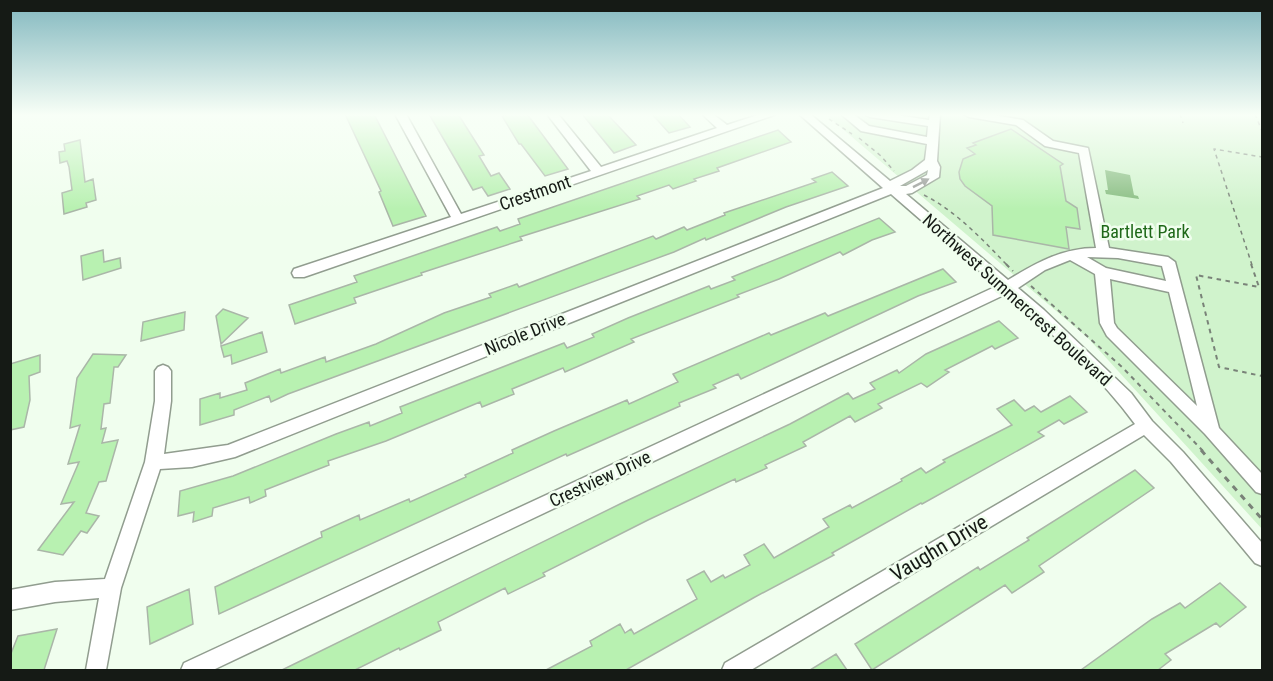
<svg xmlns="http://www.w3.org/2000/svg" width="1273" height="681" viewBox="0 0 1273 681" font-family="'Roboto Condensed',sans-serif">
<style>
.green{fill:#d0f3cc}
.water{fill:#86bc7f}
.building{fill:#b8f1b1;stroke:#aab6a8;stroke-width:1.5}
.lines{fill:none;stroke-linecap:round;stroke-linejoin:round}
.minor-casing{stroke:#919d8f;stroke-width:3}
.path-far2{stroke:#798278;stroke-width:1.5;stroke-dasharray:4 4;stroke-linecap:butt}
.path-far1{stroke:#798278;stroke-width:2;stroke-dasharray:4.5 4.5;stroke-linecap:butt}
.path{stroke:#798278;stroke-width:3;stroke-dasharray:6 6;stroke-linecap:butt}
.minor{fill:#fff;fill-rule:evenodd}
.oneway{fill:#969896}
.labels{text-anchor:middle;stroke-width:5;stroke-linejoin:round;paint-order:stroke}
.street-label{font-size:18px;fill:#151a15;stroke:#f0feee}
.park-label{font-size:18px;fill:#1e6818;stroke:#f0feee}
.near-street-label{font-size:21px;fill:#151a15;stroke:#f0feee}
</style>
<rect width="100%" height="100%" fill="#f0feee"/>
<!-- green -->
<path class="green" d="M825 114H1262V529L1088 338Z"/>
<!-- water -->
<path class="water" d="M1105 170 1130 175 1134 195 1138 196 1139 199 1106 194 1105 190H1108Z"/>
<!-- building -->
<path class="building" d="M345 114H374L426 216 393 226 379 192 381 191Z
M429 114H458L484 155 479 156 491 176 499 173 510 189 488 196 482 187 473 190Z
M511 114H527L568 169 545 176 521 144H519L502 116Z
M582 114H607L636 145 614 153Z
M652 114H678L690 127 669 133Z
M1011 129 1063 164 1060 166 1066 201 1077 208 1080 229 1066 227 1069 249 993 235 992 206 965 186 960 179 959 172 963 159 975 154 967 148 976 145 973 143Z
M778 130 791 142 717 168 719 171 694 179 696 181 673 189 669 185 637 196 640 199 520 237 522 240 421 273 422 275 354 298 356 303 295 324 289 305 357 282 354 276 497 227 500 231 520 224 518 219Z
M80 140 85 182 93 179 96 200 86 203 87 207 64 214 62 193 72 190 69 167 67 161 60 163 59 152 65 151 64 144Z
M832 172 848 186 786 207 706 240 705 238 674 252 288 394 271 402 269 396 234 410V415L200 425V399L220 393V398L247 390 245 383 280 369 281 373 325 357 326 362 376 344 444 313 491 297 489 294 517 284 519 287 653 236 656 239 684 227 687 230 725 215 724 213 816 182 812 179Z
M879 218 895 232 872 240 843 255 840 252 779 279 737 295 739 297 631 339 634 342 565 372 563 368 512 389 514 394 482 407 480 402 386 441 328 461 329 465 265 490 266 496 250 503 249 497 213 508 212 516 193 522 194 512 178 516 180 491 233 476 336 434 369 422 370 426 402 413 400 407 564 343 567 348 594 337 592 334 628 318 709 286 711 289 735 280 732 277Z
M103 250 104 262 120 258 121 268 83 280 81 256Z
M943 269 956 282 918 296 741 379 738 374 713 385 716 388 679 403 680 406 567 456 566 454 219 614 215 587 322 537 321 532 359 515 360 520 409 499 410 502 466 477 465 475 513 453 512 450 554 431 627 400 629 404 678 382 673 374 769 333 771 335 825 313 828 316Z
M223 309 248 318 221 344 216 316Z
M185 312 184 330 141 341 143 322Z
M999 321 1018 338 995 349 992 346 945 370 949 372 927 387 921 383 878 404 882 408 855 422 850 416 803 442 806 446 765 465 767 468 736 482 735 479 648 520 543 573 545 576 508 594 505 588 438 622 441 630 400 650 399 648 355 670H282L622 503 790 424 848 393 853 399 875 389 870 383 897 370 899 373 926 354Z
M262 332 267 352 232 364 231 355 224 357 221 346Z
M93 354 126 355 118 367H114L110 403 104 404 101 429 106 428 102 443 118 440 106 481 99 482 86 513 99 516 87 533 81 531 63 555 38 550 74 502 61 504 79 462 68 464 80 425 70 428 77 378Z
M40 355V372L29 376 30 400 24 427 10 430V364Z
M1070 396 1087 412 1064 424 1059 420 1038 432 1044 436 922 504 921 503 832 553 834 555 755 597 626 670H546L592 646 590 641 620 624 625 633 631 629 634 634 697 599 687 580 704 571 711 582 723 575 725 578 750 565 744 555 764 544 774 558 829 527 823 519 850 505 852 508 902 481 901 479 921 468 926 473 945 462 943 460 1012 425 997 409 1014 400 1025 411 1034 406 1041 412Z
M1135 470 1154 488 1039 566 1044 572 1012 593 1005 585 872 670 855 644 978 567 980 570 1029 540 1027 538Z
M1220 583 1246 607 1220 627 1216 623 1165 654 1171 660 1158 670H1081L1152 619 1180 603 1185 608Z
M189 589 193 624 150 644 147 607Z
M57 629 44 670H10V656L18 636Z
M836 654 847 670H810Z"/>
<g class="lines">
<!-- minor casing -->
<g class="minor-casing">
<path id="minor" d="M395 114H406L461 214 591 171 547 114H558L601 167 717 128 702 114H713L727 125 761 114H777L304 277H294L292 273 294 269 451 217Z
M799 114H810L890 181 912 170 925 160 927 144 861 131 841 114H853L869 126 927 137 928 126 870 117 864 114H890L929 120 930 114H940L937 161 940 167 939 177 912 193 906 194 1008 280C1036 263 1062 248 1096 248L1079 153 1045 146 1016 125 969 117 963 114H988L1023 120 1053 141 1088 148 1109 248 1168 257 1175 262 1219 428 1262 474V494L1256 492 1205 434 1107 336 1100 323 1095 274 1070 260 1045 270 1018 288 1044 310 1131 393 1152 421 1183 452 1262 543V566L1255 563 1171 462 1144 435 751 670H722L725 663 1135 424C1100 376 1052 333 1006 294L213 670H181L184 663 997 286 891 194 235 457 192 467 160 469 121 588 106 670H86L99 598 55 602 10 610V590L55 582 105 579 145 462 155 401V371L158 367 163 365 168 367 171 371V401L164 454 228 445 883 188ZM928 170 927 175 906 186H900ZM1087 257 1118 258 1162 266 1166 281 1106 268ZM1110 279 1169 292 1197 406 1117 328 1114 323Z"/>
</g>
<!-- path-far2 -->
<path class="path-far2" d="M1180 114 1183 123
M1255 114 1262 131
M829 119 852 134
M859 138 881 156 894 171
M924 195C956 211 983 240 1007 265
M1252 265 1214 149 1262 157"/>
<!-- path-far1 -->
<path class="path-far1" d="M1006 264 1013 271
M1251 264 1259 287 1196 275 1219 367 1262 376
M1031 286 1123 368 1203 451"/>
<!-- path -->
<path class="path" d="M1201 450 1262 519"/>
<!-- minor -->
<use href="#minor" class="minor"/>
</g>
<!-- one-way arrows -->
<defs><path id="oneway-solid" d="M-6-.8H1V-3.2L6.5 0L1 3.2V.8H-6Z" transform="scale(1.5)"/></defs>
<use class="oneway" href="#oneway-solid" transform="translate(921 183) rotate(-27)"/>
<!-- sky -->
<linearGradient id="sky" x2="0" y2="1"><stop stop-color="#81b7be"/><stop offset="0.55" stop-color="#f8fff7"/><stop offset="1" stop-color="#f8fff7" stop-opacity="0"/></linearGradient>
<rect width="1273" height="209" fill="url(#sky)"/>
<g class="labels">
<!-- street labels -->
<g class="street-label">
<text transform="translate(535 193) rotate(-19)" y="6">Crestmont</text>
<text transform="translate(1017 300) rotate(42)" y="6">Northwest Summercrest Boulevard</text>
<text transform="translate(525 334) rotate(-22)" y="6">Nicole Drive</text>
<text transform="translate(600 479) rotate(-25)" y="6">Crestview Drive</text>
</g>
<!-- park labels -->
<g class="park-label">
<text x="1145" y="238">Bartlett Park</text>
</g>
<!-- near-street labels -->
<g class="near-street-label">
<text transform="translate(939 548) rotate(-31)" y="7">Vaughn Drive</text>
</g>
</g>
<!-- border -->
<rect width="1273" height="681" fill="none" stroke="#151a15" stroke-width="24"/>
</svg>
